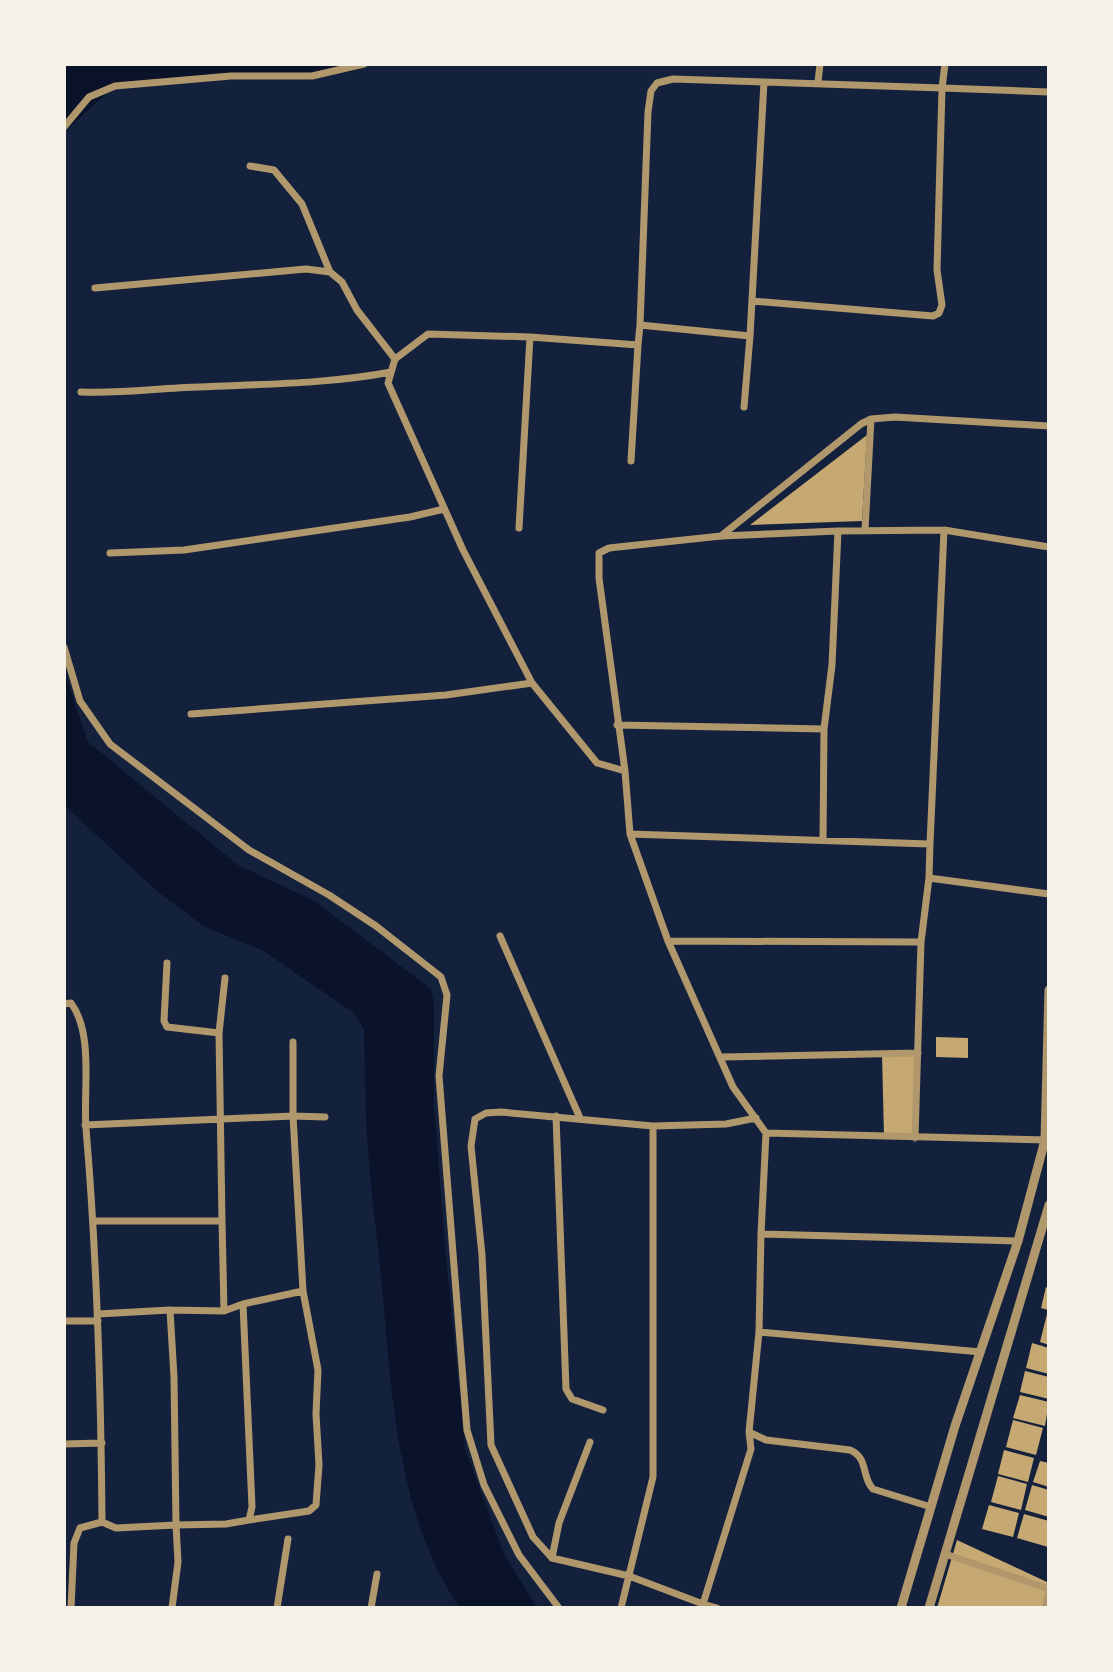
<svg xmlns="http://www.w3.org/2000/svg" width="1113" height="1672" viewBox="0 0 1113 1672" font-family="'Varela Round',sans-serif">
<style>
.water{fill:#0b132b}
.building{fill:#c6a872}
.lines{fill:none;stroke-linecap:round;stroke-linejoin:round}
.minor{stroke:#b1986c;stroke-width:7}
.tertiary{stroke:#b1986c;stroke-width:9}
</style>
<rect width="100%" height="100%" fill="#14213d"/>
<!-- water -->
<path class="water" d="M64 64H373L351 72 117 84 64 132Z
M64 670 88 742 238 865 314 901 431 989 434 1003V1105L446 1256 465 1449 504 1554 537 1608H460C399 1521 392 1400 383 1297 378 1244 371 1192 367 1139 365 1102 365 1065 364 1029L354 1013 262 950 205 927 158 892 64 805Z"/>
<!-- building -->
<path class="building" d="M867 435 862 521 750 525Z
M936 1037 968 1038V1058L936 1057Z
M918 1053 915 1138 884 1137 882 1054Z
M1046 1287 1049 1288V1345L1040 1342 1048 1310 1041 1308Z
M1032 1343 1049 1348V1374L1026 1368Z
M1025 1371 1049 1377V1399L1020 1392Z
M1020 1395 1049 1402 1045 1426 1013 1418Z
M1013 1420 1043 1428 1036 1455 1006 1447Z
M1004 1450 1034 1458 1028 1482 998 1474Z
M1040 1461 1049 1463V1487L1033 1482Z
M998 1476 1027 1484 1021 1510 991 1502Z
M1032 1485 1049 1490V1517L1025 1510Z
M989 1505 1019 1513 1013 1537 982 1529Z
M1024 1514 1049 1521 1048 1547 1017 1538Z
M957 1540 1049 1583V1608H937Z"/>
<g class="lines">
<!-- minor -->
<path class="minor" d="M945 64 942 88 1049 92
M818 82 820 64
M64 127 89 97 115 86 231 76H312L364 64
M250 166 274 170 302 204 330 272
M95 288 306 269 330 272 342 282 357 310 395 359
M752 301 933 316 939 313 942 305 937 270 942 88 764 82
M640 325 648 112 651 91 657 83 673 79 764 82 750 336
M530 337 638 345 631 461
M638 345 640 325 750 336 744 407
M81 392C121 394 160 388 199 387 264 384 328 384 391 372
M519 528 530 337 428 334 395 359 388 383 463 550 532 683 597 763 625 771
M865 530 871 419
M721 536 861 424 871 419 895 417 1049 426
M110 553 184 550 410 517 444 509
M64 647 80 701 110 744 249 850 329 895 376 926 441 977 447 995 439 1076 467 1430 484 1485 519 1555 559 1608
M191 714 446 695 532 683
M617 725 824 729
M630 834 625 771 599 578V553L609 548 721 536 838 531
M823 840 824 729 832 665 838 531 944 530 1049 547
M930 844 944 530
M929 878 1049 894
M500 936 580 1118
M668 941 921 942
M64 1004 71 1003C94 1034 83 1091 86 1128 97 1259 101 1390 102 1522L80 1528 74 1543 71 1608
M219 1033 225 978
M293 1042V1116L303 1291
M721 1057 918 1053
M556 1116 566 1389 572 1399 603 1410
M85 1125 293 1116 325 1117
M766 1133 761 1234 1018 1241
M915 1138 921 942 929 878 930 844 630 834 668 941 733 1087 766 1133 1047 1140
M93 1221H222L219 1033 167 1027 164 1021 167 963
M222 1221 224 1311
M243 1304 303 1291 318 1370 316 1414 319 1465 316 1505 309 1511 249 1520
M170 1310 224 1311 243 1304 252 1507 249 1520 226 1524 176 1525 178 1562 172 1608
M98 1314 170 1310 174 1377 176 1525 116 1528 102 1522
M64 1321H98
M759 1332 761 1234
M749 1432 751 1449 703 1604 629 1576 552 1558 533 1537 491 1445 482 1255 471 1146 475 1119 486 1113 501 1112 653 1126 726 1124 756 1118
M64 1444 102 1443
M931 1507 873 1489C861 1477 869 1458 850 1450L766 1440 749 1432 759 1332 981 1352
M945 1554 1049 1589
M552 1558 559 1523 590 1442
M703 1604 717 1608
M277 1608 288 1539
M371 1608 377 1574
M621 1608 653 1477V1126
M1045 1608 1049 1591"/>
<!-- tertiary -->
<path class="tertiary" d="M901 1608 955 1426 1018 1241 1045 1140 1049 990
M929 1608 1049 1205"/>
</g>
<!-- border -->
<rect width="1113" height="1672" fill="none" stroke="#f6f1e7" stroke-width="132"/>
</svg>
